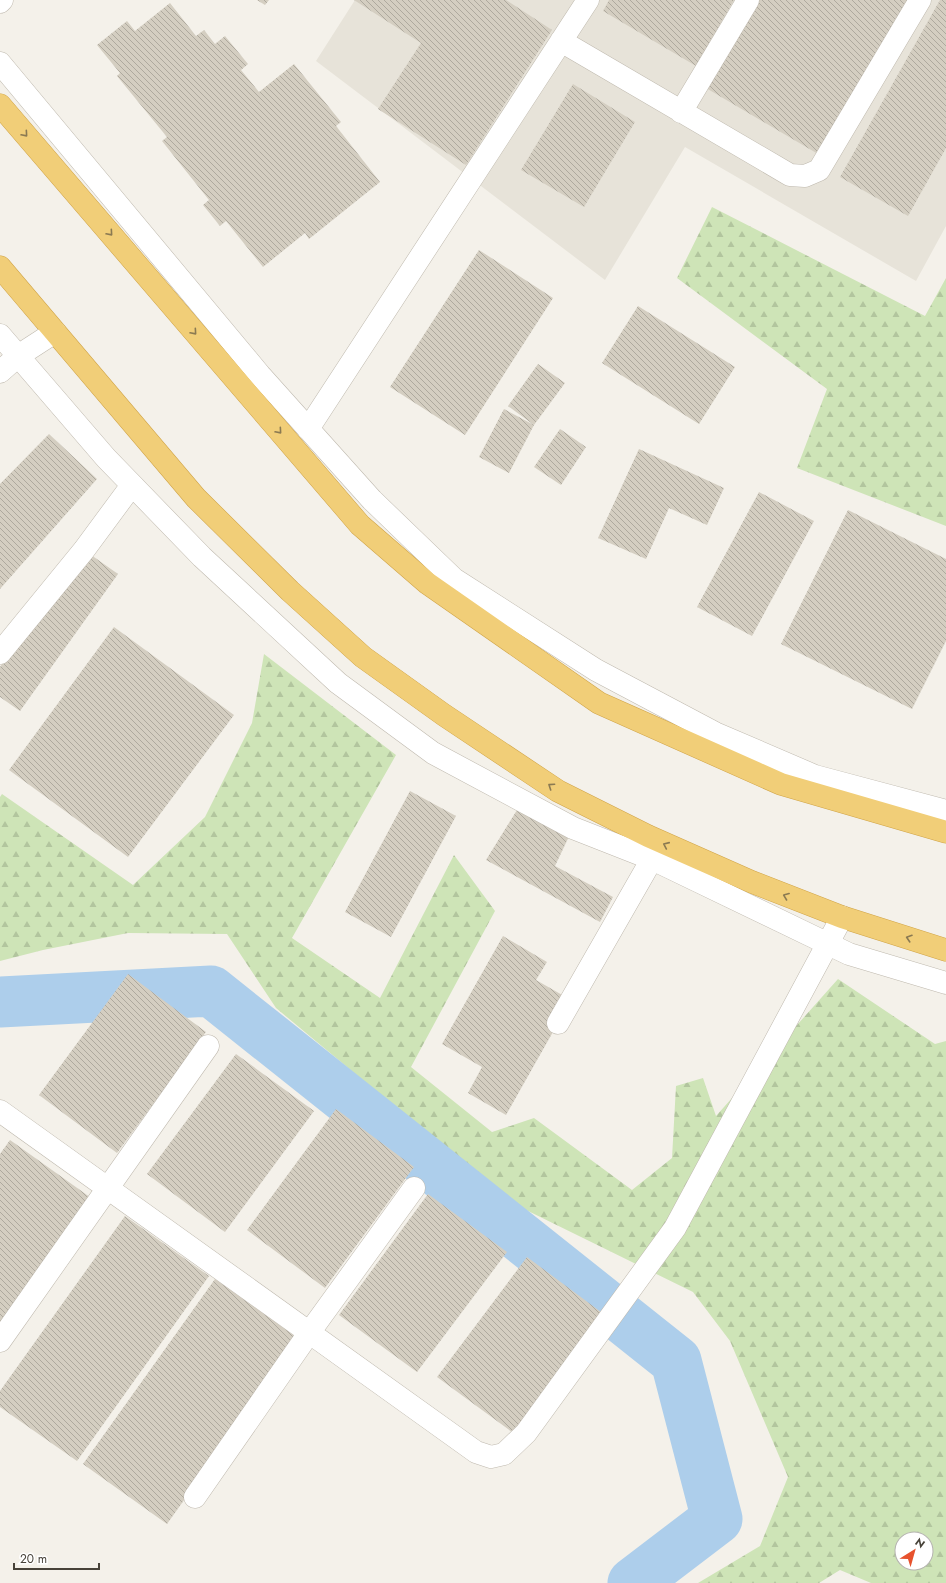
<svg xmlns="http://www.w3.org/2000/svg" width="946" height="1583" viewBox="0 0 946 1583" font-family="Jost,sans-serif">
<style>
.residential{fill:#e7e3d9}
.forest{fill:url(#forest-firs);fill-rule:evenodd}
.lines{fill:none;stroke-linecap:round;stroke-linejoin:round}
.river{stroke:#adceeb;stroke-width:51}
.building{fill:url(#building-back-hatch)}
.minor-casing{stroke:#bfb9ae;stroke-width:23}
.highway-casing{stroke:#d0a448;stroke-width:23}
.minor{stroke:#fff;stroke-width:22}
.highway{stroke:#f1ce78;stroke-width:22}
.oneway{stroke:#8b7a52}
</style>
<defs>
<pattern id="forest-firs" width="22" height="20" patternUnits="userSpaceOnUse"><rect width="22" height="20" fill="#cee4b7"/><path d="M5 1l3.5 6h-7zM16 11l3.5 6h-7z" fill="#b2c59e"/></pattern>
<pattern id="building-back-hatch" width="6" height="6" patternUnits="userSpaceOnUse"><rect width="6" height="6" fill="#d4cec1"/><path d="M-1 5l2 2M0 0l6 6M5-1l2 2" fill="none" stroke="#aea99e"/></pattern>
</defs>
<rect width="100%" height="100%" fill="#f4f1ea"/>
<!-- residential -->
<path class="residential" d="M355 0H946V226L916 281 685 147 605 280 316 61Z"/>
<!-- forest -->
<path class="forest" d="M712 207 925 316 946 278V526L797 468 827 389 677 278Z
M264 654 396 755 292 938 380 998 454 855 495 911 411 1067 492 1132 534 1118 632 1190 672 1158 676 1086 703 1078 716 1116 838 979 935 1044 946 1041V1583H871L840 1570 819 1583H698L760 1546 788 1477 730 1341 693 1292 524 1209 406 1116 276 1008 227 934 128 933 43 950 0 961V797L2 794 133 885 205 817 252 723ZM902 1539H926V1563H902Z"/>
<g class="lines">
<!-- river -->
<path class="river" d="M0 1002 211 991 676 1361 717 1519 633 1583"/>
</g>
<!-- building -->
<path class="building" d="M257 0H269L265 5Z
M354 0H506L552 30 466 165 378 109 421 43Z
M609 0H734L696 66 603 11Z
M758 0H909L818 154 706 88Z
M940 0H946V148L908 216 840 177Z
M170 3 196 36 204 30 215 44 225 36 248 64 241 70 259 92 294 64 341 122 336 126 380 182 309 239 305 233 263 267 226 221 220 226 203 205 209 200 162 141 167 137 117 76 120 73 97 45 127 21 135 31Z
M573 84 635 122 584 207 521 170Z
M479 250 553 298 465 435 390 387Z
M638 306 735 367 699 424 602 363Z
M538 364 565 383 534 425 508 406Z
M504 409 534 425 509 473 479 457Z
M560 429 586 447 561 485 534 467Z
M49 434 97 479 0 589V484Z
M639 449 724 488 707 525 669 508 646 559 598 538Z
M759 492 814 521 752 636 697 607Z
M848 510 946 559V641L912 709 781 644Z
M84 550 118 574 20 711 0 697V667Z
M114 627 234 715 128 857 9 770Z
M410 791 456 816 391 937 345 912Z
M522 802 573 828 555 866 613 897 600 922 486 860Z
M503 936 547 962 536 980 571 1000 506 1115 468 1093 482 1067 442 1044Z
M128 974 206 1032 117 1153 39 1095Z
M236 1054 314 1111 225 1232 147 1174Z
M336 1109 414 1167 325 1288 247 1230Z
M10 1140 94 1200 0 1332V1154Z
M428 1194 507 1252 417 1372 339 1315Z
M125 1216 209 1276 77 1461 0 1407V1391Z
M527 1257 605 1315 516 1435 437 1377Z
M215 1279 299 1339 167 1524 83 1464Z"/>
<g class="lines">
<!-- minor casing -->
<g class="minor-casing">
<path id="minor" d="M0 2 2 0
M561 41 790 175 805 176 819 170 920 0
M0 63 260 375 372 500 454 579 596 670 715 733 815 776 946 811
M681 112 748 0
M0 335 106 458 202 557 338 683 433 753 573 828 652 859 849 954 946 983
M0 372 18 356 55 332
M308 429 588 0
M0 653 84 550 132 485
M558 1023 652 859
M0 1111 476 1452 491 1457 504 1454 526 1433 675 1228 842 917
M0 1341 208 1046
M195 1497 309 1333 414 1188"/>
</g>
<!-- highway casing -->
<g class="highway-casing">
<path id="highway" d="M0 105 360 525 427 583 599 703 781 784 946 832
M0 267 196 498 290 591 363 657 444 715 558 791 648 836 752 882 842 917 946 950"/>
</g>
<!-- minor -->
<use href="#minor" class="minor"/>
<!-- highway -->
<use href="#highway" class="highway"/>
</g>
<!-- one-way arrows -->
<defs><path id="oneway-chevron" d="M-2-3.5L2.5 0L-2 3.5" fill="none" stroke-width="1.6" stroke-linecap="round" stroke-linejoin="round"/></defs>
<g class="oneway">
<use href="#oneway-chevron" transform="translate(25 134) rotate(49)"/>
<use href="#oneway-chevron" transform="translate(110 233) rotate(49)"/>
<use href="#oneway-chevron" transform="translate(194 332) rotate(49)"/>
<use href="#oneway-chevron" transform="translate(279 431) rotate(49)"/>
<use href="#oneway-chevron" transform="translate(551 786) rotate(-146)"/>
<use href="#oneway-chevron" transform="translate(666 845) rotate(-156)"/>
<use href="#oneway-chevron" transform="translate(786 896) rotate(-159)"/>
<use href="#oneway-chevron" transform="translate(909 938) rotate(-162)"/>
</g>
<!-- north arrow -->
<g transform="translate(914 1551) rotate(37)"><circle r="19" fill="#ffffff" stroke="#b5b3b0"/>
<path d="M0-3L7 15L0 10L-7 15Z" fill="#e7522e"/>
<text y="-6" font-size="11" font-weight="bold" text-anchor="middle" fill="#474239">N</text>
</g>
<!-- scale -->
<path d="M14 1563v6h85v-6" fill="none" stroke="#474239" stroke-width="2"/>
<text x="20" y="1563" font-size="12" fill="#474239" stroke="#ffffff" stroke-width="3" paint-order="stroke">20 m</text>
</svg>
